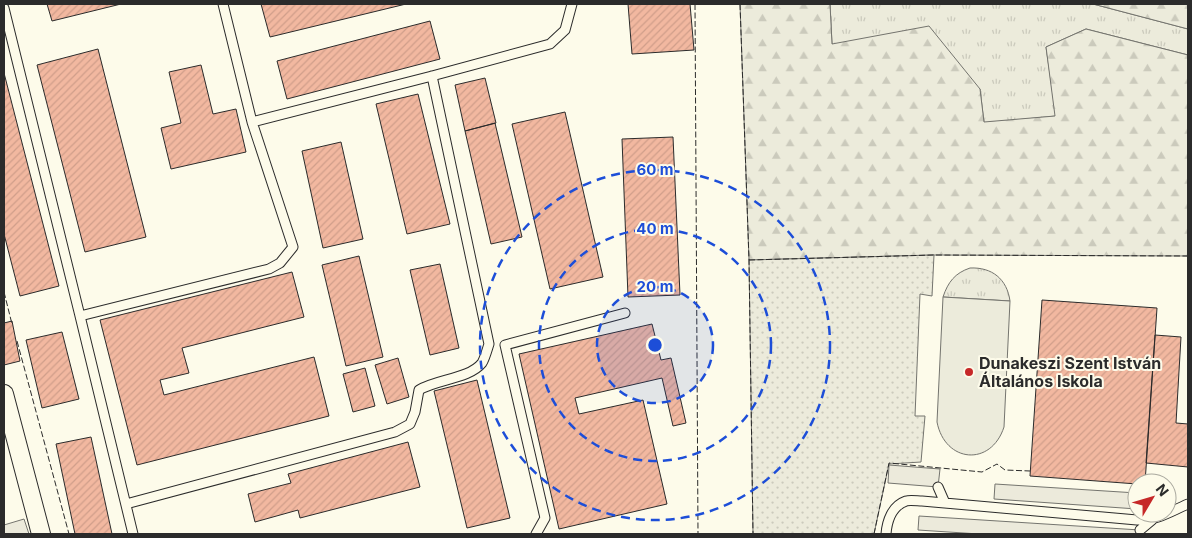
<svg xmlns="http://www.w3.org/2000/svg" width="1192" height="538" viewBox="0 0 1192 538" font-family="Inter,sans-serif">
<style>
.grass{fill:url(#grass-tufts);stroke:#74746e}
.forest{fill:url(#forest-firs);stroke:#74746e}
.park{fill:url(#park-dots);stroke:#74746e}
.pitch{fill:#ecebdb;stroke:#74746e}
.parking{fill:#eceadb;stroke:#74746e}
.building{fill:url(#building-hatch);stroke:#2b2b2b}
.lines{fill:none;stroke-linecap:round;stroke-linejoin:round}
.lane-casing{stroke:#2b2b2b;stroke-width:11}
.street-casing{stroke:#2b2b2b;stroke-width:20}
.lane{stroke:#fdfbea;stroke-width:9}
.street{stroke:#fdfbea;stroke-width:18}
.fence{stroke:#2b2b2b;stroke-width:1;stroke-dasharray:6 2.5;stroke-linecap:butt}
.ring{fill:none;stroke:#1d4ed8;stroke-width:2.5;stroke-dasharray:9 6}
.poi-dot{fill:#c62828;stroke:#fdfbea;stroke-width:2}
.labels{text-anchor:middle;stroke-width:4;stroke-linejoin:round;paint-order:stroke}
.poi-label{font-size:16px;font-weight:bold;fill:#2b2b2b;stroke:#fdfbea;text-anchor:start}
.centre{fill:#1d4ed8;stroke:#fdfbea;stroke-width:2.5}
.ring-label{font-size:15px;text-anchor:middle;font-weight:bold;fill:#1d4ed8;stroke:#fdfbea;stroke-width:4;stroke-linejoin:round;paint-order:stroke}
</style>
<defs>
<pattern id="grass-tufts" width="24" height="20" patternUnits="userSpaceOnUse" patternTransform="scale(1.25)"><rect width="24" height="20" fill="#ecebdb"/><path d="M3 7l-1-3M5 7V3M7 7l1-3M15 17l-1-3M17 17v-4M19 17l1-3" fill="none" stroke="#cbcabc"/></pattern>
<pattern id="forest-firs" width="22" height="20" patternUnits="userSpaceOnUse" patternTransform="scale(1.25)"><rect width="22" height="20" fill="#ecebdb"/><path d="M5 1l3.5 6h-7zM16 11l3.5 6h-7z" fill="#cbcabc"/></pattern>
<pattern id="park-dots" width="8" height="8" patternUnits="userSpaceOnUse" patternTransform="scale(1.25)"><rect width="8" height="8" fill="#ecebdb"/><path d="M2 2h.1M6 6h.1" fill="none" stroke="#cbcabc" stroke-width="1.8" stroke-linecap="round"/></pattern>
<pattern id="building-hatch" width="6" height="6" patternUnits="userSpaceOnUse" patternTransform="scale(1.25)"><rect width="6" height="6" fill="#f2b8a0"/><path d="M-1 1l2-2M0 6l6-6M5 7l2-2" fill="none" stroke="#d09e8a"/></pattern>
</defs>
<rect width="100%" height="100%" fill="#fdfbea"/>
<!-- grass -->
<path class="grass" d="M830 4H1093L1188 29V55L1086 29 1046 47 1056 116 984 123 980 89 832 44Z
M970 268C992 267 1007 279 1010 301L943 297C948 282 955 273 970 268Z"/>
<!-- forest -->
<path class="forest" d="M740 4H830L832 44 929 26 980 89 984 122 1055 116 1046 47 1086 29 1188 55V256L934 255 749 260Z
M1093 4H1188V29Z"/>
<!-- park -->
<path class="park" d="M934 255 932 296 920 294 915 416H925L921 462 889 464 874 534H753L749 260Z"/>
<!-- pitch -->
<path class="pitch" d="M943 297 1010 301 1004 427C991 467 945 463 937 422Z"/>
<!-- parking -->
<path class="parking" d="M889 465 940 469 938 487 888 483Z
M995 484 1137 493V509L994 499Z
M919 516 1140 530 1139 534H979L918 530Z
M24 519 29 534H4V525Z"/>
<!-- building -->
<path class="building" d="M47 4H121L52 21Z
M261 4H406L270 37Z
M628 4H690L694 50 632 54Z
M430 21 440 59 287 99 277 61Z
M98 49 146 237 85 252 37 65Z
M201 65 213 114 236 109 246 152 171 169 161 128 181 123 169 72Z
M4 73 59 286 20 296 4 234Z
M485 78 496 123 465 131 455 85Z
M418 94 450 224 407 234 376 104Z
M565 112 603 277 550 289 512 124Z
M495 123 522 237 491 244 465 131Z
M673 137 680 295 628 297 622 139Z
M341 142 363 239 323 248 302 151Z
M359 256 383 357 346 366 322 265Z
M440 264 459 348 430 355 410 270Z
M292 272 304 317 182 348 189 373 160 380 164 395 314 357 329 416 137 465 100 320Z
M1042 300 1157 308 1145 483 1137 484 1030 476Z
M12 321 20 361 4 365V323Z
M652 324 661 360 671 358 686 423 673 426 662 378 575 398 579 414 643 400 667 504 559 529 519 354Z
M62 332 79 399 42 408 26 340Z
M1155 335 1181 337 1176 423 1188 424V467L1146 463Z
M398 358 409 397 387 404 375 365Z
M365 368 375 406 353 412 343 374Z
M477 380 510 518 467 528 434 391Z
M91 437 112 534H75L56 444Z
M408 442 420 487 300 518 298 510 255 522 248 494 291 483 288 474Z"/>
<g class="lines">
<!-- lane casing -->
<g class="lane-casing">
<path id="lane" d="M4 8 80 316 269 269 280 263 293 247 252 122 223 4
M252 122 432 76 550 44 565 30 572 4
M80 316 133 534
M938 487 945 503
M126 504 395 432 410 424 415 412 419 390C437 379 469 379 482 363 485 358 487 350 489 344L432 76
M1140 530 1152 520 1143 513
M536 534 545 518 505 345 625 313
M886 534C887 521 892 506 906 501 910 500 918 501 922 501L1137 520C1159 520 1169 512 1188 504"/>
</g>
<!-- street casing -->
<g class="street-casing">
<path id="street" d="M4 394 41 534"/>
</g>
<!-- lane -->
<use href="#lane" class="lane"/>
<!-- street -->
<use href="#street" class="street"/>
<!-- fence -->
<path class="fence" d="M695 4 698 534
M740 4 749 260 753 534
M749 260 934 255 1188 256
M4 292 12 324
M17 341 69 534
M874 534 889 463 982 472 997 464 1005 470 1030 471"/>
</g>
<!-- distance rings -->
<circle cx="655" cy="345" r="58" fill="#1d4ed8" fill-opacity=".12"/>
<g class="ring">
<circle cx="655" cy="345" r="58"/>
<circle cx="655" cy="345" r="116"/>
<circle cx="655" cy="345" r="175"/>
</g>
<!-- markers -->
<circle class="poi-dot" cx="969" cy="372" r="5"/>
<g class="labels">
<!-- poi labels -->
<g class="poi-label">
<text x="979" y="369">Dunakeszi Szent István<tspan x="979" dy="18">Általános Iskola</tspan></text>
</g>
</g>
<circle cx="655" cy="345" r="8" class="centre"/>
<g class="ring-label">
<text x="655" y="175">60 m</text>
<text x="655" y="234">40 m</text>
<text x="655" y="292">20 m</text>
</g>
<!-- border -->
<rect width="1192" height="538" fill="none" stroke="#2b2b2b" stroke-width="10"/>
<!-- north arrow -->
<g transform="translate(1152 498) rotate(52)"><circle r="24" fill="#fdfbea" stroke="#a9a89e"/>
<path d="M0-4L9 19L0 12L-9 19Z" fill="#c62828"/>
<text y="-8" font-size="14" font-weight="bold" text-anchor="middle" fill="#2b2b2b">N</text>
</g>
</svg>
